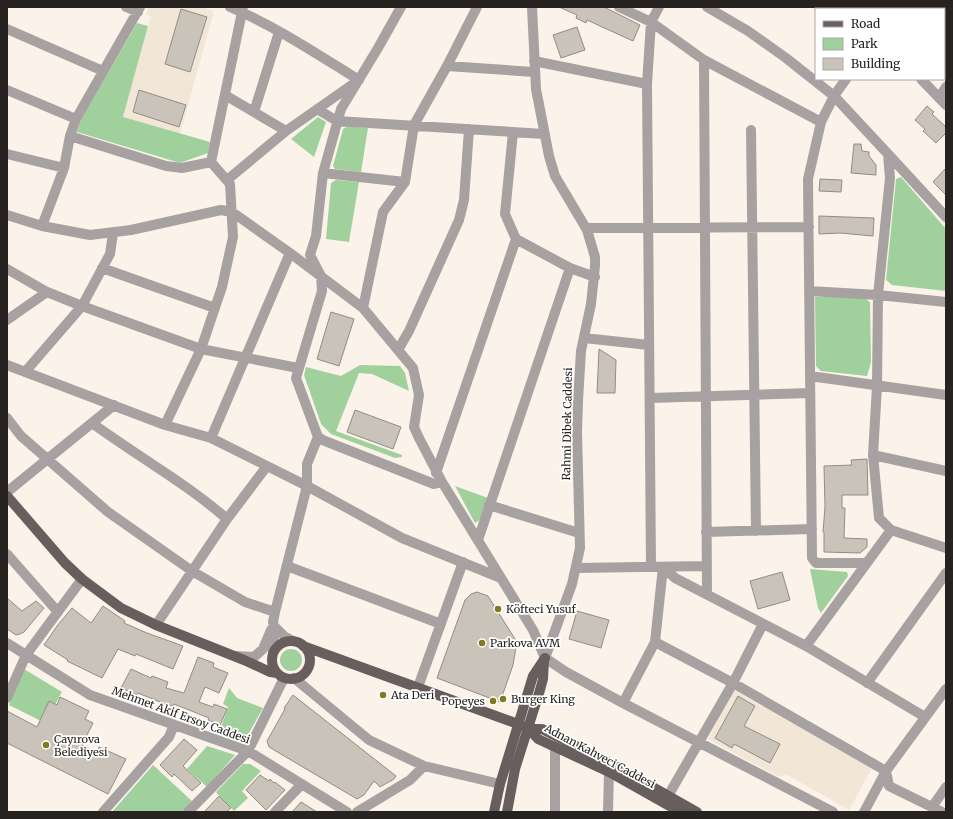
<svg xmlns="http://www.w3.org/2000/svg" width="953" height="819" viewBox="0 0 953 819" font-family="Merriweather,serif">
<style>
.built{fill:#f2e6d6}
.green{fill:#a0d19c}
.building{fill:#cac3ba;stroke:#938c84}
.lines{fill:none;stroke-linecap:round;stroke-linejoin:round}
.minor{stroke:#a7a2a1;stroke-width:10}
.major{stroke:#685e5d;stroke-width:10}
.poi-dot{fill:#807b21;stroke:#fff;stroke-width:1.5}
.labels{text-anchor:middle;stroke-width:3.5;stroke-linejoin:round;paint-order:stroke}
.street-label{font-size:11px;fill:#262320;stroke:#fff}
.poi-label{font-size:11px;fill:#262320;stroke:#fff;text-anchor:start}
</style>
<rect width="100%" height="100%" fill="#fbf3e9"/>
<!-- built -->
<path class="built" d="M149 7H202L214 11 180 134 123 117 151 16 146 15Z
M734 690 872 768 849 810 787 775 777 776 708 739Z"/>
<!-- green -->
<path class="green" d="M137 23 148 26 123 117 210 142 208 153 180 163 77 132 81 120Z
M318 117 326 122 314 157 291 139Z
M348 126 368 128 361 172 335 169 333 166 343 129Z
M901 177 946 229V291L892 285 886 280 896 179Z
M336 180 359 182 349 242 326 239 331 183Z
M815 297H863L870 302 871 362 867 376 821 371 816 366Z
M360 365 400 366 405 373 409 391 372 374 359 373 336 431 402 455V457L395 458 331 434 321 424 304 375 306 367 341 376Z
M455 486 488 498 480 520 475 523Z
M810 569 847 572 848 576 821 613 818 608Z
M280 660a11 11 0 1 1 22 0a11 11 0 1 1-22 0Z
M24 669 62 692 45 723 9 705Z
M229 688 237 698 263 708 244 742 219 732 228 707 223 704Z
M207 746 235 755 207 787 187 769Z
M243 764H250L261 771 242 791 248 798 234 811 216 792Z
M153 765 192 801 182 812H112Z"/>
<!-- building -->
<path class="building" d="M559 7H604L640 25 633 41 587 20 586 23 576 18 577 15Z
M181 9 207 17 190 72 165 64Z
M577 27 585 50 561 58 553 35Z
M139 90 186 105 179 127 133 112Z
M927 106 934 112 932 114 946 127V133L936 143 923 131 925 129 915 120Z
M854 144H861L862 151 869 152V156L876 165V175L851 173Z
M946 168V195L933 182Z
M820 179 842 180 841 192 819 191Z
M819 216 874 218 873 236 840 233 819 234Z
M331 312 354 319 339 366 317 359Z
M599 349 616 360 615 393H597Z
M355 410 401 427 393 449 347 432Z
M867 459 868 495H842V508H845L844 538 867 539V547L860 553 824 552V532H823L825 507 824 466 852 465 851 460Z
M782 572 790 600 758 609 750 581Z
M477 592 488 596 515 639 516 647 513 665 500 702 437 678 465 600 471 594Z
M7 598 22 611 36 601 44 608 24 632 20 634 16 635 7 629Z
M103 606 125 621 124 623 147 633 183 646 173 669 136 654 135 656 118 649 102 678 67 661 68 660 44 645 57 626 72 608 91 623Z
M577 611 609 620 601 648 569 639Z
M198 657 214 663 213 667 228 673 219 693 205 687 199 702 213 707 214 704 227 709 220 725 208 720 209 718 174 704 173 706 160 702 138 693 137 695 121 688 131 669 151 678 152 676 168 682 166 688 184 693Z
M293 695 396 776 394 779 380 787 374 781 364 795 357 799 269 747 267 741 285 709 284 708Z
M738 696 755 706 744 726 780 744 770 763 734 744 732 748 715 738Z
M60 697 89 711 85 719 93 723 82 745 96 752 99 747 126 759 108 794 7 743V711L37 727 49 701 57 705Z
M184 739 197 750 183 766 201 783 192 791 174 774 172 777 160 765Z
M260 775 269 781 270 779 274 783 275 782 285 790 266 810 246 790Z
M219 796 231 808 226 812H204Z
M301 802 317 812H292Z"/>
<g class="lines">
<!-- minor -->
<path class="minor" d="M126 7 138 12
M230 7C275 26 317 54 359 80
M401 7 378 48 341 109 323 173 316 236 310 255 321 276 322 291 296 378 318 437 325 441 434 484 442 482
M532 7 536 89 549 156 555 176 587 230 595 257V266L591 304 581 351 578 401 577 432 580 548 572 584 545 658
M619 7 651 22 704 60 821 122
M707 7 748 31 786 58 834 96 888 154 890 178 878 295 877 386 873 455 879 518 891 530 946 548
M826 7 828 9
M939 7 942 9
M7 29 103 71
M704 60 707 594
M534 61 647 84
M447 66 534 72
M846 79 834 96 821 122 808 179 812 558 816 563H867
M921 79 946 105
M7 90 76 119
M225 95 286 131
M939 98 946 87
M317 109 337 121 544 134
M254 112 279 32
M751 130 756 531
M513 132 505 214 516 239 570 268 595 277
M70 136 166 166 182 168 211 162 230 184 233 237 222 287 201 349 165 425
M7 154 64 168
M888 154 946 217
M211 162 243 7
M323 173 405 182
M227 180 286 131 356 82
M7 215 42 226 90 235 131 230 221 210 232 212 290 253 363 308 413 368 419 395 414 427 419 438 442 482 533 630 545 658 566 672 623 703 833 812
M42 226 64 168 70 136 76 119 140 7
M586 228 809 227
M102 268 215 308
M7 269 47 292 82 306 201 349 298 368
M809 291 878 295 946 302
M363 308 383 212 405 182 414 125 447 66 477 7
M7 320 47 292
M584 338 649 345
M398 350 409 331 459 220 464 200 469 129
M7 365 165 425 211 438 307 486 402 538 501 578
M25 372 82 306 110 254 113 233
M810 378 817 377 946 395
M650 398 810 393
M7 418 21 436 108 512 192 571 245 602 275 612
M92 423C137 456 186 483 227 519
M211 438 290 253
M873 455 946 471
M436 473 516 239
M7 492 114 405
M489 505 579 533
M706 532 812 529
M478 540 570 268
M7 554 58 612
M287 566 441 624
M651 567 647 84 651 22 659 7
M663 567 675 578 806 646 925 717
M576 568 706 566
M156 625 227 519 267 466
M274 626 284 636 293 641
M655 642 733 683 886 771 889 786 942 812
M7 643 90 695 248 751 347 812
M806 646 891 530
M273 652 274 626 273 622 275 612 307 486V464L318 437
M236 656 254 657 263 649 271 630
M294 678 369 740 424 766 500 784
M867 683 946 573
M418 687 463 562
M7 698 26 655 82 579
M623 703 655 642 663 567
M668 796 733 683 763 624
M932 807 946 787
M103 812 169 737 174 725
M188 812 248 751 284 678
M275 812 302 784
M357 812 410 780 424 766
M555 812V747
M608 812 609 772
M864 812 886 771 946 689"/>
<!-- major -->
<path class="major" d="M7 496 65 563 82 579 121 608 156 625 244 660 270 672 277 673
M272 660a19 19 0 1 1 38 0a19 19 0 1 1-38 0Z
M303 646 518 724 529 729 538 739 609 772 680 812
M529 729H542L612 764 697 812
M494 812 500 784 533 676 545 658
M507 812 515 769 540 690 543 679 544 660"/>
</g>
<!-- markers -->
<g class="poi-dot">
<circle cx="498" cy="609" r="4"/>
<circle cx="482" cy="643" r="4"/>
<circle cx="383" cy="695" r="4"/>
<circle cx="503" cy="699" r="4"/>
<circle cx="493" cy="701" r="4"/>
<circle cx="46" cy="745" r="4"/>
</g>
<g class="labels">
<!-- street labels -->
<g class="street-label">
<text transform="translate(567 424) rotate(-89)" y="4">Rahmi Dibek Caddesi</text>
<text transform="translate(181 715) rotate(20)" y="4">Mehmet Akif Ersoy Caddesi</text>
<text transform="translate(600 756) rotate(28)" y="4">Adnan Kahveci Caddesi</text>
</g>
<!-- poi labels -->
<g class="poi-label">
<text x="506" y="613">Köfteci Yusuf</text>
<text x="490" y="647">Parkova AVM</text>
<text x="391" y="699">Ata Deri</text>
<text x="511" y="703">Burger King</text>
<text x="485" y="705" text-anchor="end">Popeyes</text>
<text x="54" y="743">Çayırova<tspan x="54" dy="13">Belediyesi</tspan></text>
</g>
</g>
<!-- border -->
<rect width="953" height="819" fill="none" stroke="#262320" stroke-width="16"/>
<!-- legend -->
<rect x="815" y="8" width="130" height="72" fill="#ffffff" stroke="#a8a7a6"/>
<rect x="823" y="21" width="20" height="6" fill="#685e5d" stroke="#a8a7a6"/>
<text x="851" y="28" font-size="12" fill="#262320">Road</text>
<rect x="823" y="38" width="20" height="12" fill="#a0d19c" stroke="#a8a7a6"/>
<text x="851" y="48" font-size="12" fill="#262320">Park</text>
<rect x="823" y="58" width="20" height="12" fill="#cac3ba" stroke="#a8a7a6"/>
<text x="851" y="68" font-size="12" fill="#262320">Building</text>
</svg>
